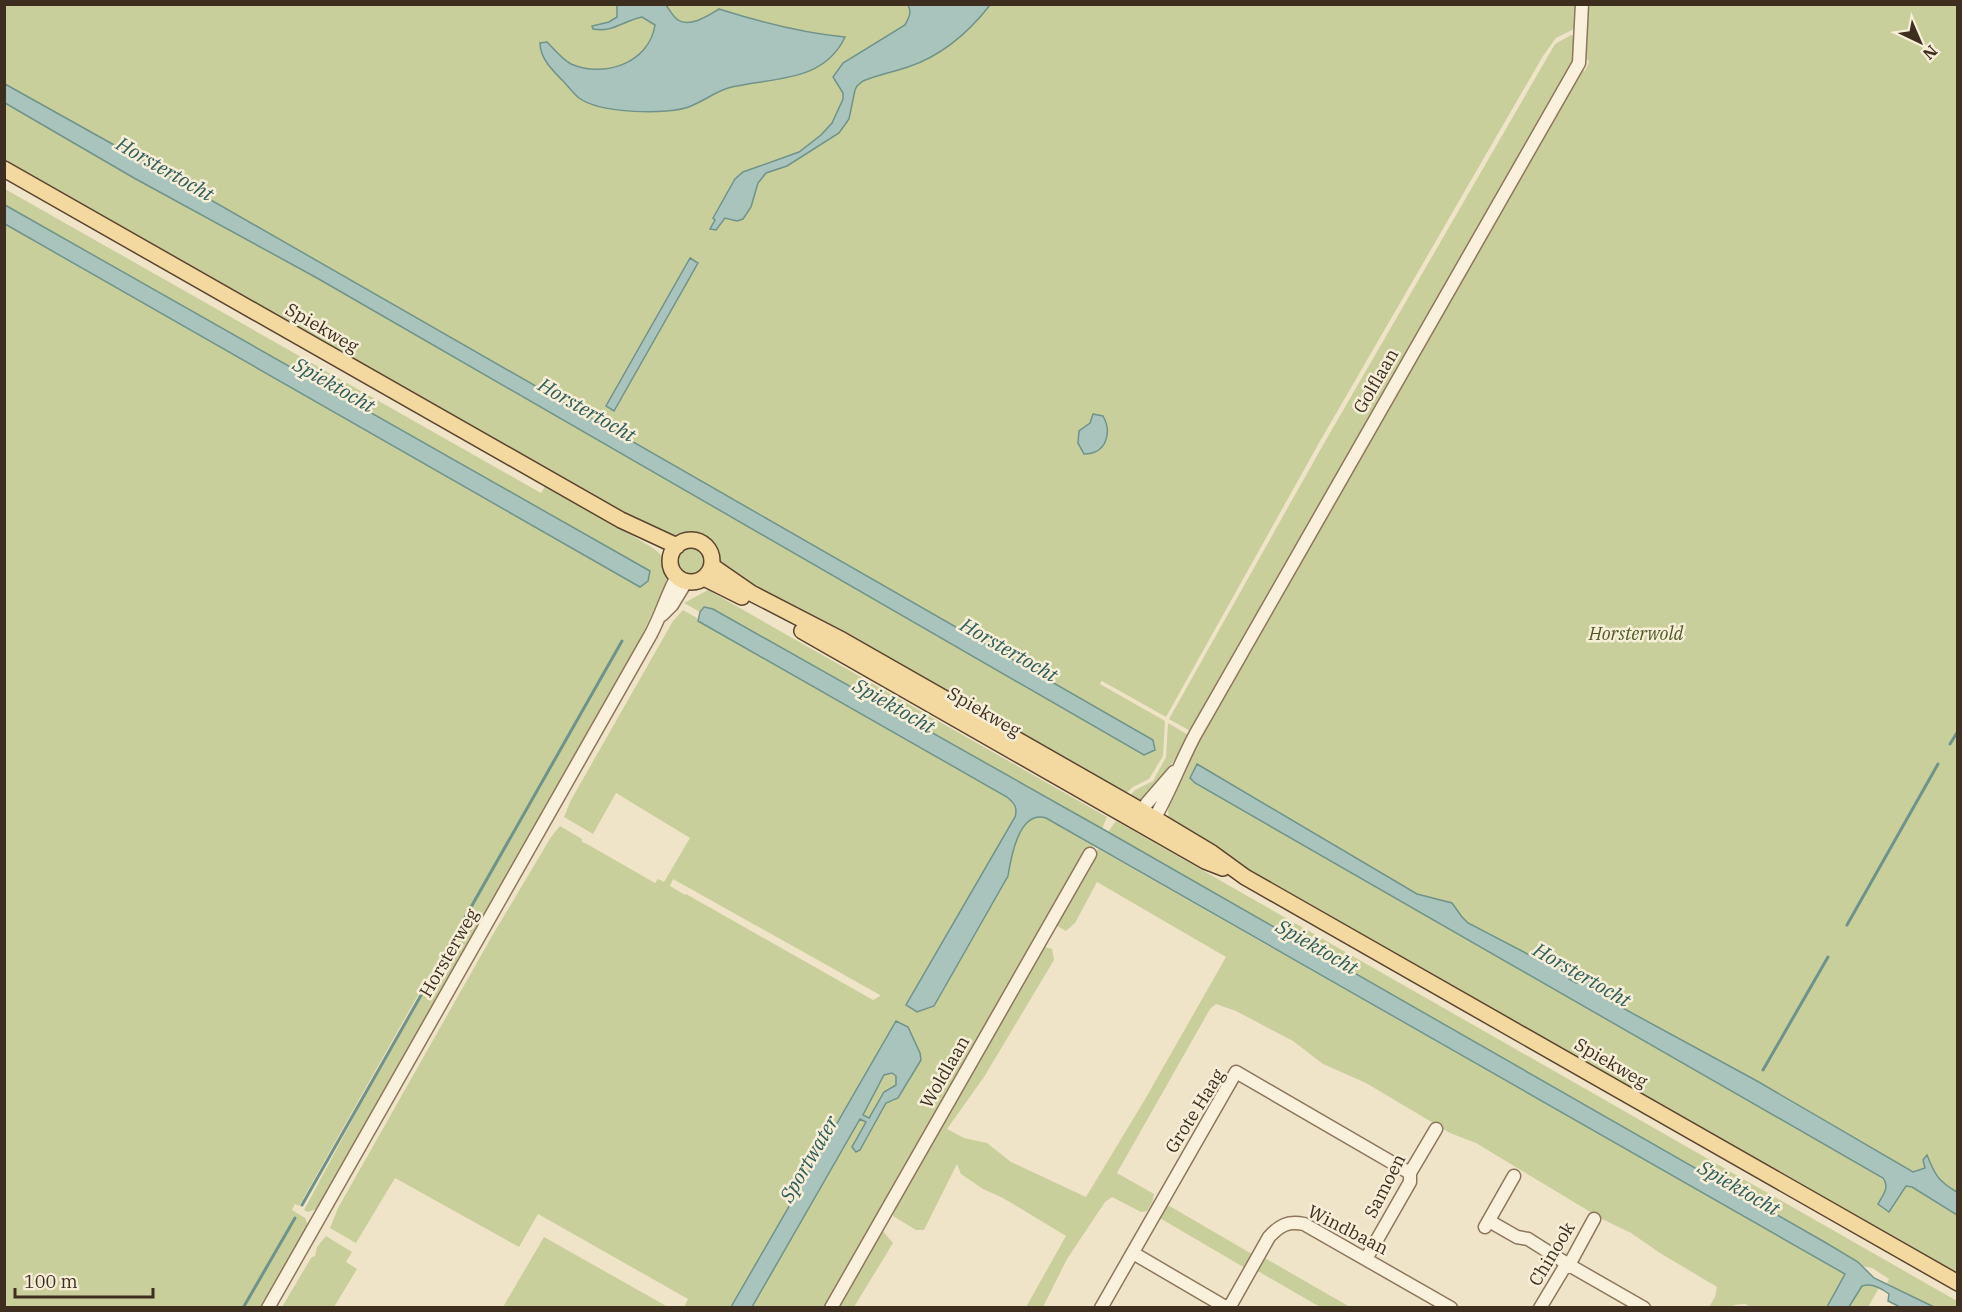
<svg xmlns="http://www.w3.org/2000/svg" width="1962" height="1312" viewBox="0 0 1962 1312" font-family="'IBM Plex Serif',serif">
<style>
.green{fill:#c9cf9b;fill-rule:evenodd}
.water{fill:#a9c4bc;stroke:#6f938a;stroke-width:1.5;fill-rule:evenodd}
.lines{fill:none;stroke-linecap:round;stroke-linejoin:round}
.stream{stroke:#6f938a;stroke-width:3}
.minor-casing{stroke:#8d765c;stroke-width:15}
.major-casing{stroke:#5b4430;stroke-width:18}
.minor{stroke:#faf1dc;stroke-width:12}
.major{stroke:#f3d9a0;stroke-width:15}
.labels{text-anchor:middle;stroke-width:5;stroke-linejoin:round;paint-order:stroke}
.street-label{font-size:18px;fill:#3d2e20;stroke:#f7eed8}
.park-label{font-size:18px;font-style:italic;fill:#4d5a26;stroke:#f7eed8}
.water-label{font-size:20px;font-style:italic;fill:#2f5d5a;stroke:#f7eed8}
</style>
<rect width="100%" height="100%" fill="#f0e4c8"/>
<!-- green -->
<path class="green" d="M1575 4 1576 6V28L1556 38 1543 56 1319 443 1166 717 1102 681 1100 684 1165 721 1163 756 1149 779 1133 787 1122 797 792 613 718 564 714 547 705 540 695 536 675 539 636 519 5 163V103L134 178 317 278 1144 755 1155 750 1153 740 150 165 5 84V5Z
M1586 5H1957V1192L1943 1184 1925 1168 1914 1172 1757 1081 1625 1010 1608 1000 1598 983 1591 979 1576 983 1569 979 1564 967 1541 961 1468 923 1462 917 1452 903 1417 894 1190 778 1275 829 1877 1174 1886 1183V1189L1878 1204 1888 1212 1906 1186 1912 1187 1957 1215V1278L1311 909 1171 824C1163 807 1174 790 1180 774L1581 70 1585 71 1589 62 1584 55Z
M1571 35 1575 36V59L1192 732 1169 719 1323 445 1555 44Z
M5 189 541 493 546 485 653 548C667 558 669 570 665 585L631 659 319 1208 308 1212 304 1210 444 949 299 1206 295 1204 292 1210 305 1218 308 1225 261 1307H5L4 222 640 587 650 571 5 205Z
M678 562a15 15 0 1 1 30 0a15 15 0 1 1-30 0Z
M708 590 1107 817 1102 829 713 609 704 607 700 612 684 603Z
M683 610 697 618 698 621 1007 797C1014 803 1018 807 1015 817L907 1002 906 1006 917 1012 934 1006 1008 876C1011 857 1019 810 1046 818L1093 846 829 1307H752L861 1118 866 1122 853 1146 860 1150 886 1103 894 1101 908 1083 920 1060V1053L897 1021 731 1307H684L688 1299 538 1214 519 1247 395 1178 356 1243 330 1228 338 1208 492 936 551 837 560 826 582 839V842L587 844 655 883 658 879 664 882 690 838 616 793 593 834 564 817 571 800 673 621ZM673 879 880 995V996L873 1000 686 894 685 895 670 886Z
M1168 723 1190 736 1163 777 1142 801H1133L1127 799 1135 790 1153 781 1166 757Z
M1116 821 1957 1301V1307H1934L1893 1287 1887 1283 1889 1279 1872 1268 1862 1266 1828 1244 1108 832Z
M1098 849 1845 1274 1827 1307 1753 1308 1745 1304 1734 1305 1732 1307H1709L1715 1297 1717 1287 1660 1253 1631 1233 1602 1219 1476 1143 1450 1133 1366 1083 1323 1064 1293 1041 1236 1011 1216 1004 1210 1009 1117 1173 1154 1194 1152 1203 1147 1211 1141 1212 1112 1197 1105 1202 1067 1259 1043 1307H1026L1066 1236 1003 1198 983 1189 961 1174 957 1164 924 1230H916L893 1216 894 1206 1042 946 1052 949 1054 960 984 1077 947 1129 964 1138 987 1143 1011 1162 1086 1197 1144 1101 1226 957 1097 882 1075 923 1066 931 1054 924Z
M891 1073 896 1076V1085L884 1092 869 1118 863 1115 884 1075Z
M1166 1204 1252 1254 1245 1268 1158 1217Z
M881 1229 893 1243 854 1307 835 1308Z
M326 1236 352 1252 346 1262 357 1269 334 1307H282L311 1258 315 1256 317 1247Z
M544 1237 668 1307H503Z
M1263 1257 1350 1307H1320L1256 1270Z
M1867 1284 1879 1288 1868 1307 1849 1308 1862 1285Z"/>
<!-- water -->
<path class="water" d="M617 4 666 5C669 9 673 17 678 20 690 28 709 15 719 9 760 22 802 33 845 37 823 84 770 77 728 88 715 92 704 101 691 106 668 116 599 113 579 98 573 93 568 86 563 81 552 70 540 58 540 43L547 42C554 49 562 59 571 64 603 78 649 64 655 25L642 17C623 21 612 33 593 29L592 26 609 22 617 17Z
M908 5H990C969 32 941 56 908 67 893 72 877 75 863 81L857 86 855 90 849 119 839 133 787 166 766 173 758 183 751 207 743 219 737 221 725 218 716 230 710 229 715 220 713 218 735 179 743 172 799 152 821 135 832 123 843 99V93L833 77 843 63 905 25C909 17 912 13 908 5Z
M5 84 150 165 1153 740 1155 750 1144 755 317 278 134 178 5 103Z
M5 205 650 571 648 581 640 587 5 224Z
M690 258 698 263 614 411 606 406Z
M1093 414 1103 416C1112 432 1107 454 1084 454L1078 443 1079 431 1090 423Z
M704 607 713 609 1108 832 1828 1244 1858 1262 1874 1278 1934 1307H1900L1888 1301 1889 1294C1881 1288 1871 1283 1862 1286L1849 1307H1827L1845 1274 1046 818C1019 810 1011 857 1008 876L934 1006 917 1012 906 1005 907 1003 1015 817C1018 807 1014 803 1007 797L698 621 700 612Z
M1197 764 1417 894 1452 903 1462 917 1468 923 1541 961 1564 967 1569 979 1576 983 1596 979 1608 1000 1757 1081 1913 1172 1925 1168 1923 1160 1927 1155C1935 1175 1938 1181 1957 1192V1215L1912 1187 1906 1186 1889 1212 1878 1204C1883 1195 1890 1187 1883 1178L1195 783 1190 778Z
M896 1021 908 1027 920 1053 921 1060 898 1098 886 1103 860 1150 856 1152 852 1147 866 1122 860 1119 752 1307H731ZM892 1073 896 1076V1085L884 1092 869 1118 863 1115 884 1075Z"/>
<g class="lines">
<!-- stream -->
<path class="stream" d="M1950 744 1958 731
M1847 925 1938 764
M1763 1070 1828 957
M302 1205 622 641
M243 1308 295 1218"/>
<!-- minor casing -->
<g class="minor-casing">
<path id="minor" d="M662 615 672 605 686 582
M1139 817 1147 803 1174 772
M1150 826C1168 797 1179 765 1195 735L1579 63 1582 4
M1489 1221 1517 1237 1528 1239 1569 1265 1644 1308
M1485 1227 1514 1176
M1133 1253 1227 1308
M1366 1259 1410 1182V1173L1436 1129
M268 1308 651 634C661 615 667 595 677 576
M831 1308 1090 854
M1101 1308 1236 1072 1410 1173
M1229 1308 1269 1237C1280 1225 1288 1221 1304 1224L1451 1308
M1540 1308 1564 1268 1569 1265 1594 1219"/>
</g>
<!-- major casing -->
<g class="major-casing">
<path id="major" d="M4 169 621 520 677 546
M670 561a21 21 0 1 1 42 0a21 21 0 1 1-42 0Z
M712 566 751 593 842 640 1142 811 1212 853 1245 877 1958 1283
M704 578 742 597
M802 631 1205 861 1223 868"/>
</g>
<!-- minor -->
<use href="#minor" class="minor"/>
<!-- major -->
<use href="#major" class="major"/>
</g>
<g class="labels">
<!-- street labels -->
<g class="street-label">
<text transform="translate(322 328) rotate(30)" y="6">Spiekweg</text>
<text transform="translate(1376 381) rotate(-60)" y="6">Golflaan</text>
<text transform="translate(984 712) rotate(30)" y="6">Spiekweg</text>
<text transform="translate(449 953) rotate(-60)" y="6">Horsterweg</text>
<text transform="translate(1611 1063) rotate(30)" y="6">Spiekweg</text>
<text transform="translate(945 1072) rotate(-60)" y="6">Woldlaan</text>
<text transform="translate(1195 1111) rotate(-58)" y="6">Grote Haag</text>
<text transform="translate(1385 1186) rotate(-63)" y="6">Samoen</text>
<text transform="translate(1348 1230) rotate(27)" y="6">Windbaan</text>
<text transform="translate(1552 1254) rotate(-59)" y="6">Chinook</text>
</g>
<!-- park labels -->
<g class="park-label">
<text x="1636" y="640">Horsterwold</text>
</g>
<!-- water labels -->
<g class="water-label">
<text transform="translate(165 169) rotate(30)" y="7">Horstertocht</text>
<text transform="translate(334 385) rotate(30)" y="7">Spiektocht</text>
<text transform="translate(587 410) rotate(30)" y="7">Horstertocht</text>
<text transform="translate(1009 650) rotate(30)" y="7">Horstertocht</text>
<text transform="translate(894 706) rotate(30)" y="7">Spiektocht</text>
<text transform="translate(1317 947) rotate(30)" y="7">Spiektocht</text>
<text transform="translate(1582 975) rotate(30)" y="7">Horstertocht</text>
<text transform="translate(809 1159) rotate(-60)" y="7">Sportwater</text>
<text transform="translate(1739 1188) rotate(30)" y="7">Spiektocht</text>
</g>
</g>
<!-- border -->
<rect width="1962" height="1312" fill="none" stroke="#3d2e20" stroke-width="12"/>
<!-- north arrow -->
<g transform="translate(1920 42) rotate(136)" stroke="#f7eed8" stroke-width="4.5" paint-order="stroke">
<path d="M0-4.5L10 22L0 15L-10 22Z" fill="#3d2e20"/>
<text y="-9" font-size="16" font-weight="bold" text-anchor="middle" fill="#3d2e20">N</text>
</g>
<!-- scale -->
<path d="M15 1288v9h138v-9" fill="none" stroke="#3d2e20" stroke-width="3"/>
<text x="24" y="1288" font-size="18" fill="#3d2e20" stroke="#f7eed8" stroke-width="4.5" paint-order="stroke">100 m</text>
</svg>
